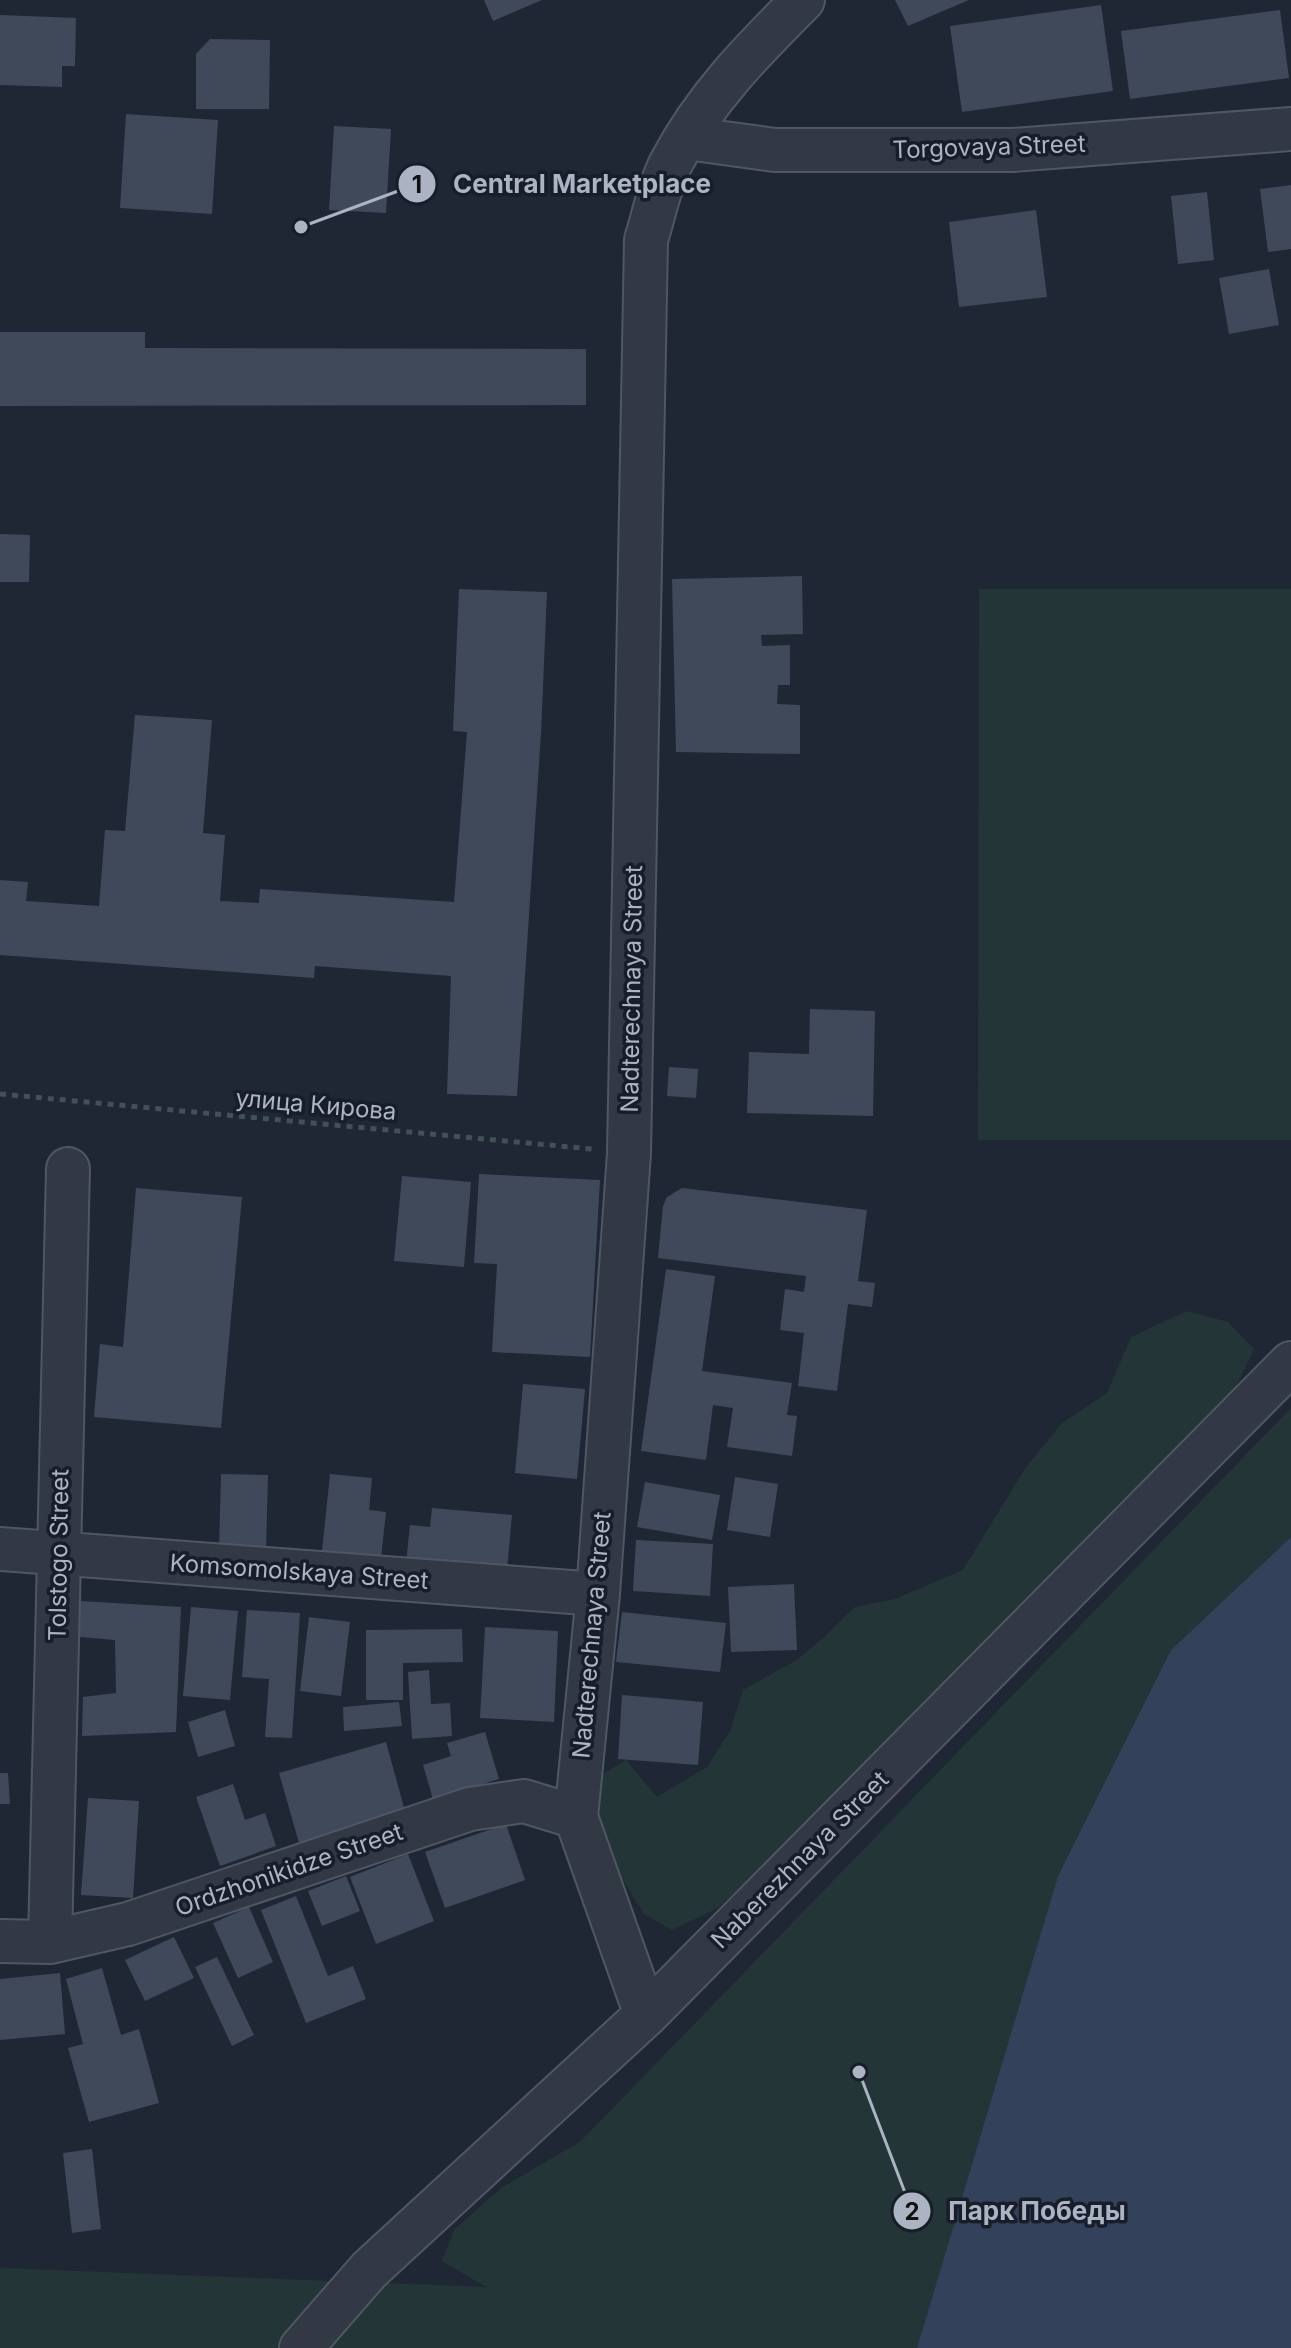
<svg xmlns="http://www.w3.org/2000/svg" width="1291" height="2348" viewBox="0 0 1291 2348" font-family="Inter,sans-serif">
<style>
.green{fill:#243537}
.water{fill:#33415b}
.building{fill:#404959}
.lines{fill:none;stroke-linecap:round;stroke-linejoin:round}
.street-casing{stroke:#505663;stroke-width:46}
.path{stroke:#415155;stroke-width:5;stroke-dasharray:6 6;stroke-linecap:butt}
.street{stroke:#323945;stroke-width:42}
.labels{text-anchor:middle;stroke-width:7;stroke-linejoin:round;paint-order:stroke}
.street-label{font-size:24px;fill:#acb3c2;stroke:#181e29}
.leader{fill:none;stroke:#acb3c2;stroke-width:3}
.callout-dot{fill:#acb3c2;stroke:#181e29;stroke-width:3}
.mark-label{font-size:24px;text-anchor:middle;font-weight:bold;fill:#111}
.callout-label{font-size:26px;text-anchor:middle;font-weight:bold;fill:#acb3c2;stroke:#181e29;stroke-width:7;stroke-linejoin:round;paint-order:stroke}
</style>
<rect width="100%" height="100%" fill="#1f2734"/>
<!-- green -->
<path class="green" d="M979 589H1291V1140H978Z
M1187 1311 1228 1322 1254 1349 1235 1389 826 1810 718 1908 672 1930 644 1914 613 1864 593 1823 601 1775 626 1760 657 1797 707 1767 730 1731 743 1690 797 1660 824 1637 855 1607 895 1599 963 1570 1026 1467 1062 1423 1107 1393 1131 1337Z
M1291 1408V1537L1171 1650 1058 1876 917 2348H0V2268L486 2287 442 2261 454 2230 501 2188 581 2141Z"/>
<!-- water -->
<path class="water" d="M1291 1537V2348H917L1058 1876 1171 1650Z"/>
<!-- building -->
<path class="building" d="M484 0H542L493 21Z
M895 0H969L908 26Z
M1101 5 1113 91 962 112 950 26Z
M1280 10 1289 78 1130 99 1121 31Z
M0 15 76 18 75 66H62V87L0 85Z
M210 39 270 40 269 109H196V54Z
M126 114 218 120 212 214 120 208Z
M334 126 391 129 386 213 329 210Z
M1291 185V249L1268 252 1260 189Z
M1207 192 1214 260 1178 264 1171 196Z
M1036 210 1047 297 959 307 949 222Z
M1269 269 1279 325 1229 334 1219 278Z
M0 332H145V348L586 349V405L0 406Z
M0 534 30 535 29 582H0Z
M802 576 803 634 761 635 762 646 790 645V685H778L777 704 800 705V754L676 752 672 579Z
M459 589 547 592 541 734 517 1096 447 1094 451 976 315 966 314 978 0 955V880L28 882 26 901 99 906 105 830 125 831 135 715 212 720 203 833 225 835 220 901 259 903 260 889 454 902 467 732 453 731Z
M810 1009 875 1011 873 1116 747 1113 749 1052 809 1054Z
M669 1067 698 1069 696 1098 667 1096Z
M479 1174 600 1180 590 1357 492 1352 497 1264 474 1263Z
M402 1176 471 1182 464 1267 394 1261Z
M136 1188 242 1197 221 1428 94 1417 100 1344 123 1347Z
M682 1188 867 1210 858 1281 875 1283 872 1307 848 1304 837 1391 798 1386 804 1333 780 1330 785 1289 804 1292 806 1276 658 1258 663 1206 667 1197Z
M666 1269 715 1276 702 1371 792 1383 787 1415 797 1416 792 1456 727 1447 733 1408 713 1405 706 1460 641 1451Z
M523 1384 585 1389 577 1479 515 1473Z
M221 1474 268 1475 266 1551 219 1549Z
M330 1474 372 1478 369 1510 386 1512 380 1567 321 1561Z
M735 1477 778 1484 770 1537 727 1530Z
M645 1482 720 1495 712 1540 637 1527Z
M432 1508 512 1515 506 1581 405 1572 410 1525 430 1527Z
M636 1540 713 1544 710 1596 633 1591Z
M794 1584 797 1650 731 1652 728 1587Z
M80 1601 181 1607 176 1732 82 1736 83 1697 116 1693 115 1640 80 1637Z
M191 1607 238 1611 230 1700 183 1696Z
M247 1610 300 1613 292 1738 265 1737 269 1679 242 1677Z
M622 1612 726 1623 720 1672 616 1662Z
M309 1617 350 1622 341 1696 300 1691Z
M485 1627 558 1631 554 1722 480 1718Z
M462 1629 463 1662 403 1663V1700H366V1630Z
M429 1670 431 1704 450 1703 452 1736 412 1739 408 1672Z
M622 1695 703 1702 698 1765 618 1759Z
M399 1702 402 1726 344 1731 343 1707Z
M225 1710 235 1746 198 1757 188 1722Z
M485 1732 499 1779 433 1799 423 1765 451 1756 447 1743Z
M386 1742 405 1811 299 1843 279 1773Z
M0 1773H8L10 1804H0Z
M233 1784 245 1820 265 1813 276 1846 220 1866 196 1797Z
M88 1798 139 1801 133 1898 81 1895Z
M506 1824 525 1880 445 1908 425 1852Z
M408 1854 434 1921 376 1944 350 1877Z
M346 1876 360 1911 322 1926 308 1891Z
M296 1896 328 1976 353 1966 366 1999 306 2023 261 1910Z
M249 1907 273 1962 238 1978 213 1923Z
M174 1937 194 1978 145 2001 125 1960Z
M217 1957 254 2035 232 2046 195 1967Z
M102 1968 121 2035 139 2029 159 2103 89 2122 68 2048 83 2044 66 1979Z
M60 1973 65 2034 0 2040V1979Z
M92 2149 101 2229 72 2233 63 2153Z"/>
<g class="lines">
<!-- street casing -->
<g class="street-casing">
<path id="street" d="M687 138 775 150H1013L1291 129
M0 1549 598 1594
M0 1941 50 1942 128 1924 470 1809 524 1801 576 1817
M50 1942 68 1169
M646 2015 576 1817 598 1594 629 1153 646 240C654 215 659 186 671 163 705 98 752 51 803 0
M301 2348 369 2270 646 2015 1291 1363"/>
</g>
<!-- path -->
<path class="path" d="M0 1094 592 1149"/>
<!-- street -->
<use href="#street" class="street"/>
</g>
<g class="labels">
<!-- street labels -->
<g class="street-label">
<text transform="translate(989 147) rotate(-2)" y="8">Torgovaya Street</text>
<text transform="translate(632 989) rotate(-89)" y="8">Nadterechnaya Street</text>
<text transform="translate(316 1105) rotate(5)" y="8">улица Кирова</text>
<text transform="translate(59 1555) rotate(-89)" y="8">Tolstogo Street</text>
<text transform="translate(299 1572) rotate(4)" y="8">Komsomolskaya Street</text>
<text transform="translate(592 1635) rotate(-85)" y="8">Nadterechnaya Street</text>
<text transform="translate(800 1860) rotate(-45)" y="8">Naberezhnaya Street</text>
<text transform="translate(289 1870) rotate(-19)" y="8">Ordzhonikidze Street</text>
</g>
</g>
<!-- callouts -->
<path class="leader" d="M301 227L417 184M859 2072L912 2211"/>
<g class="callout-dot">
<circle cx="301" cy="227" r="8"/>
<circle cx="859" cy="2072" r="8"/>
<circle cx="417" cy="184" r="20"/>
<circle cx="912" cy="2211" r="20"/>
</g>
<g class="mark-label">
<text x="417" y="193">1</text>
<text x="912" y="2220">2</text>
</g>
<g class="callout-label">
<text x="582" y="193">Central Marketplace</text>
<text x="1037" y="2220">Парк Победы</text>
</g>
</svg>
